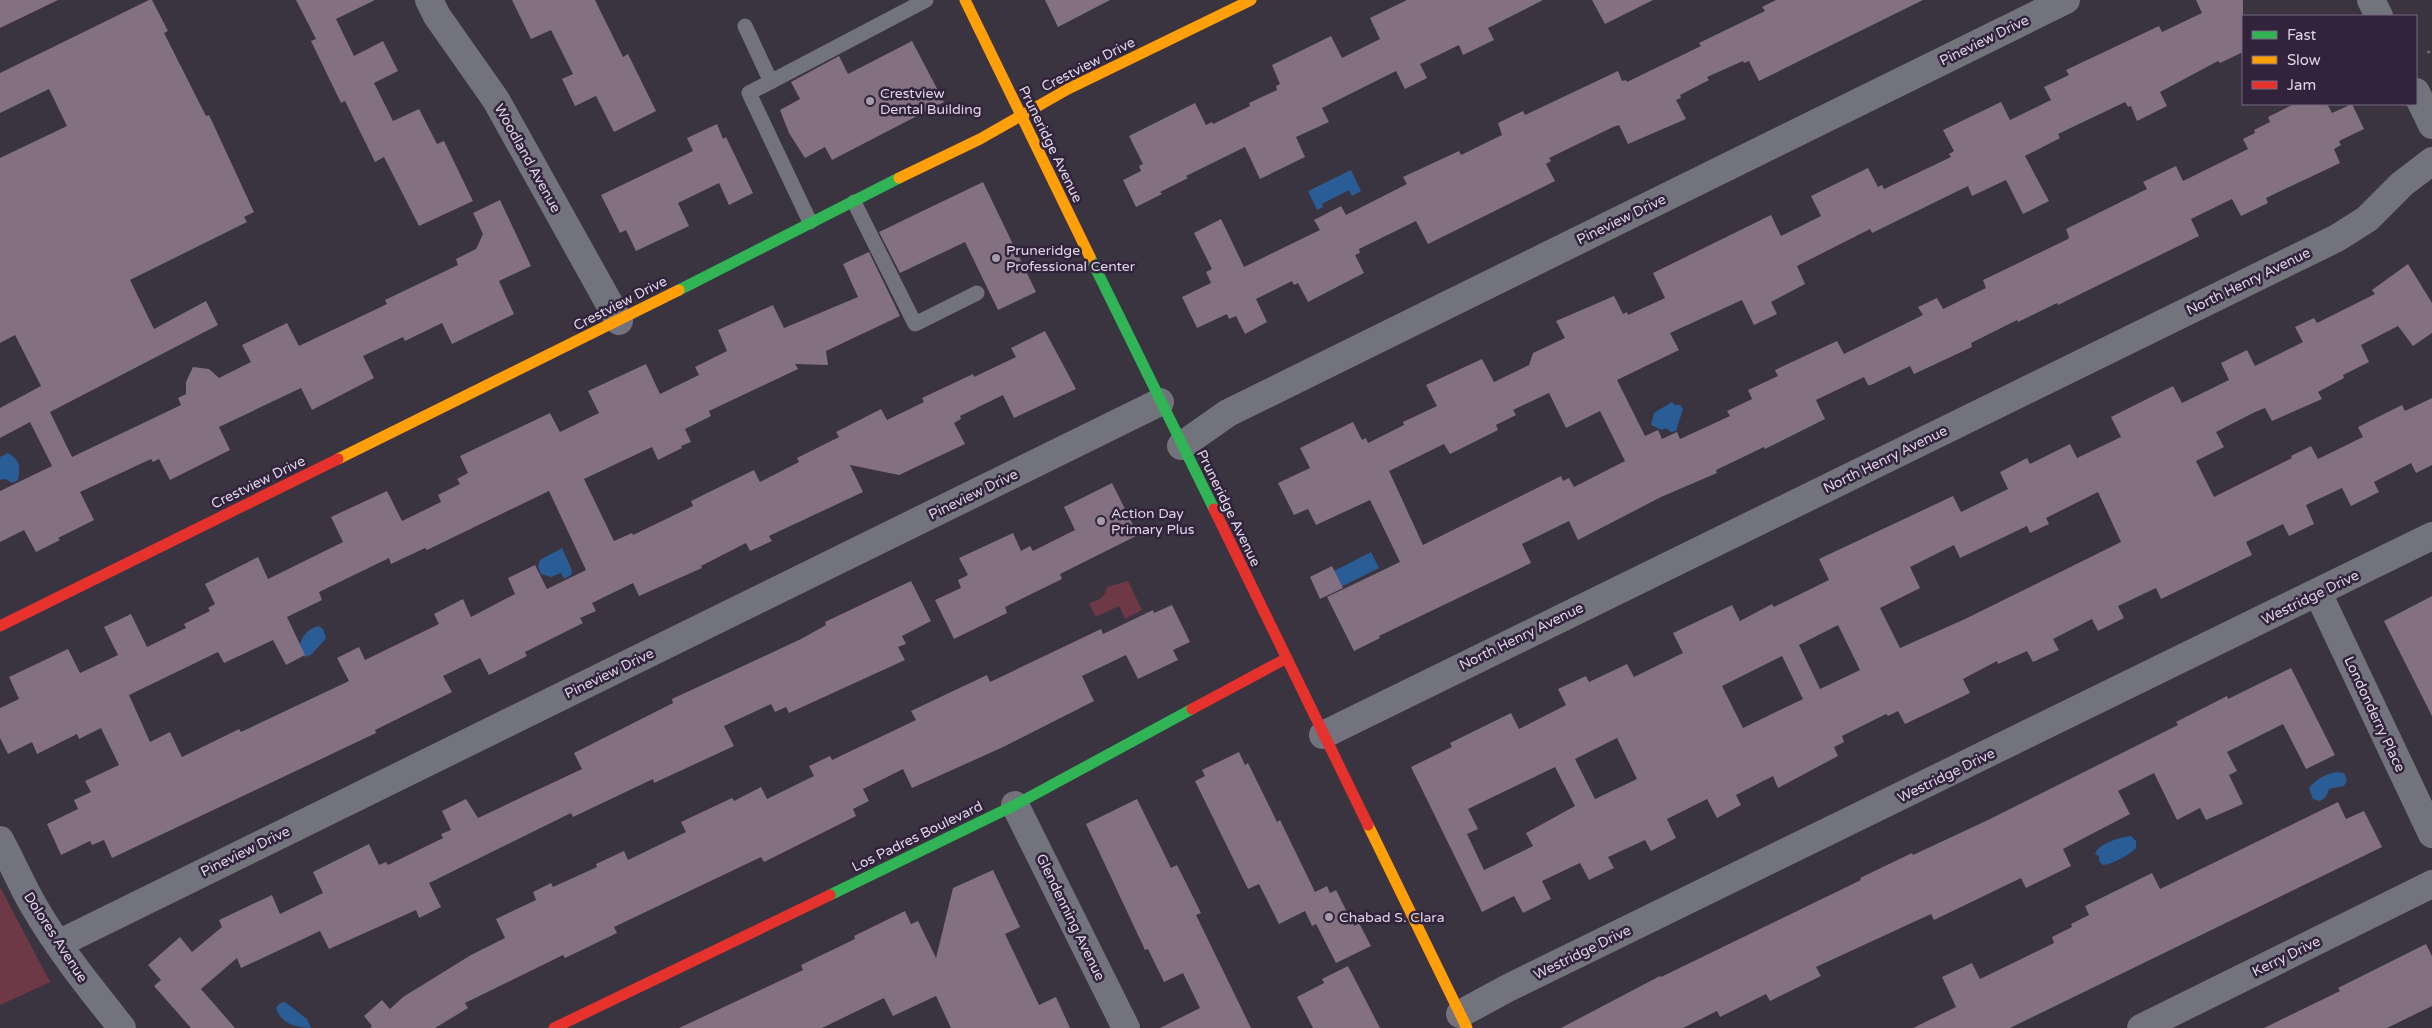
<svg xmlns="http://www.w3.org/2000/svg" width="2432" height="1028" viewBox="0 0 2432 1028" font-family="'Varela Round',sans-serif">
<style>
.green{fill:#6e3947}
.water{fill:#2a5d96}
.building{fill:#837181;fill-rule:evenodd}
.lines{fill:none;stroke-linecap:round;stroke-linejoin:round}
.path{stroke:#716f7a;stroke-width:3;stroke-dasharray:2.5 2.5;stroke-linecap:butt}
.lane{stroke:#73737e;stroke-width:15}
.street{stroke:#73737e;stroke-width:28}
.fast{stroke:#30b455;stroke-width:11}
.slow{stroke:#ff9f0a;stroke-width:11}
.jam{stroke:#e5322d;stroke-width:11}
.poi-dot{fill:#a59dac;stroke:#31233c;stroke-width:2}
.labels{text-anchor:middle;stroke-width:5;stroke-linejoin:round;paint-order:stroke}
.street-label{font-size:14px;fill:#dfd6e6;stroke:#31233c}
.poi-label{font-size:14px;fill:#dfd6e6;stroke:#31233c;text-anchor:start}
</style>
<rect width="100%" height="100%" fill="#3a3340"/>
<!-- green -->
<path class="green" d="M1128 581 1142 610 1125 619 1119 606 1096 617 1089 603C1100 600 1104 598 1107 587Z
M0 887 50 982 0 1005Z"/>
<!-- water -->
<path class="water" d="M1351 170 1361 191 1352 196 1349 190 1322 204 1323 207 1317 210 1308 191Z
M1672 402 1675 405H1680L1683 409 1676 431 1671 432 1666 428 1662 430 1651 425 1654 413Z
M8 453C21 461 20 466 18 480L12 483 6 479 0 480V457Z
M562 548 572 570 571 575 564 579 561 573 551 577 541 574 538 567 540 560Z
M1371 552 1379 568 1341 587 1334 571Z
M318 626 323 629 326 638 312 654 306 657 301 654C297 641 305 630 318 626Z
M2336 772 2344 773 2347 780 2344 786 2329 789 2326 797 2320 801 2313 799 2309 788C2316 779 2324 775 2336 772Z
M2131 836 2136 841V848C2129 855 2113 864 2103 865L2099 861V856L2095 854C2098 844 2120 837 2131 836Z
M285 1002 307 1019 311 1028C297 1028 281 1024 276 1008L280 1003Z"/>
<!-- building -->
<path class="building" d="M0 0H58L0 28Z
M149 0H152L168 31 164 33 206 116 209 115 254 212 244 217 247 222 130 280 154 329 206 301 218 325 50 412 72 457 181 405 178 398 186 394V382L193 367 209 369 219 378 251 362 242 345 287 323 299 346 387 304 385 300 458 265 456 259 476 249 483 234 473 213 500 200 531 266 499 281 514 314 452 344 442 323 405 341 403 337 363 356 374 378 312 410 301 388 219 427 230 450 170 480 159 459 153 462 151 459 80 492 94 520 58 538 60 540 36 552 24 530 0 542V491L52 466 30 422 0 438V408L41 386 15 335 0 343V158L67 126 49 89 0 113V73Z
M296 0H375L336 19 354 56 383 41 398 71 374 83 393 121 419 109 437 144 444 141 473 201 419 226 384 157 375 162 345 101 341 103 311 41 316 39Z
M512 0H595L623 57 628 54 656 111 614 132 596 96 575 106 562 79 573 74 551 30 531 39Z
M1045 0H1110L1058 27Z
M1407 0H1543L1488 28 1494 40 1463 55 1459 45 1420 64 1427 78 1405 89 1396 71 1322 108 1329 122 1296 137 1305 157 1260 179 1245 147 1186 176 1188 178 1160 192 1162 194 1136 207 1123 180 1141 171 1139 166 1143 164 1129 136 1195 103 1206 125 1212 122 1213 124 1250 106 1249 103 1277 90 1276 86 1280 84 1272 65 1331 36 1342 58 1380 39 1370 18Z
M1592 0H1653L1605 24Z
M1776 0H1923L1759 81 1749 61 1744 63 1743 61 1707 77 1709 80 1680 95 1681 98 1676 100 1686 119 1628 144 1619 125 1613 127 1549 158 1551 161 1546 164 1555 181 1428 244 1416 221 1359 249 1360 253 1355 255 1364 273 1308 302 1298 283 1294 285 1292 281 1256 299 1267 322 1245 334 1236 316 1229 319 1227 314 1197 328 1182 297 1211 283 1206 272 1212 269 1194 233 1221 219 1244 267 1320 230 1314 220 1341 206 1346 215 1407 184 1403 177 1459 151 1461 155 1502 135 1498 123 1523 111 1525 115 1618 71 1622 81 1626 80 1627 82 1701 46 1699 43 1765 11 1762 7Z
M2196 0H2243V52L2220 63 2218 61 2160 92 2167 106 2137 121 2131 106 2128 107 2125 102 2058 134 2060 138 2025 156 2049 201 2023 214 2006 180 1972 196 1968 186 1872 233 1870 229 1797 266 1805 284 1771 302 1777 314 1754 325 1742 300 1670 333 1679 350 1617 380 1645 436 1658 430 1662 439 1677 432 1680 439 1730 416 1727 411 1752 399 1748 390 1778 376 1775 370 1837 341 1844 354 1923 315 1918 307 1937 298 1943 309 1986 288 1983 280 2068 239 2069 237 2066 229 2147 189 2143 182 2176 166 2183 181 2248 149 2243 139 2255 133 2254 130 2270 122 2268 117 2294 104H2327L2332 113 2352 104 2364 129 2339 141 2341 145 2334 149 2340 163 2266 198 2268 203 2241 216 2232 199 2191 219 2199 236 2058 305 2057 303 2018 322 2017 320 1971 343 1972 347 1914 374 1910 366 1871 385H1868L1864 377 1816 400 1825 419 1765 449 1764 447 1716 470 1717 473 1661 497 1578 540 1569 521 1522 544 1531 563 1379 636 1380 638 1354 651 1327 597 1400 562 1370 500 1316 525 1308 509 1294 515 1278 483 1310 468 1300 448 1353 422 1362 440 1366 438 1368 443 1404 425 1403 422 1437 406 1426 385 1482 359 1494 382 1529 365 1533 353 1565 338 1556 321 1614 296 1623 314 1627 312 1628 315 1665 298 1653 273 1771 215 1781 236 1821 216 1811 196 1868 168 1878 187 1882 185 1884 189 1951 157 1949 154 1954 151 1943 130 2001 102 2010 120 2051 100 2044 87 2069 75 2066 70 2159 26 2162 32 2202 13ZM1549 393 1566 428 1600 411 1625 461 1574 487 1569 478 1563 481 1561 476 1423 545 1389 471 1444 444 1450 454 1498 430 1496 425 1516 415 1513 410Z
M912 41 944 102 832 160 825 147 805 158 789 133 780 110 800 99 791 82 839 56 848 74Z
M717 124 723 139 726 137 753 193 729 205 719 183 678 203 689 226 636 251 626 230 620 233 601 195 693 151 687 138Z
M983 182 1036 292 998 310 965 242 900 273 879 232Z
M869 252 900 316 826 351 828 365 795 364 798 369 709 411 711 416 685 429 691 442 681 446 682 448 658 460 652 447 584 479 614 541 632 533 633 535 693 506 691 501 754 470 760 482 799 462 797 458 839 437 836 432 881 409 887 420 924 402 922 398 973 374 974 377 1016 357 1011 348 1045 331 1076 389 1014 418 1003 395 960 416 961 419 954 423 965 444 899 475 850 465 863 492 769 536 772 541 750 551 746 543 701 566 702 568 639 596 633 583 592 603 596 611 580 618 583 623 525 652 527 656 489 675 480 658 443 676 452 692 375 730 376 733 112 858 104 840 92 845 90 841 61 855 47 824 78 809 74 800 91 792 85 781 119 765 101 728 79 739 77 734 37 754 32 742 8 754 0 738V708L19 699 9 677 68 649 80 673 118 655 104 627 131 614 147 647 186 628 184 624 210 611 208 608 215 604 205 584 258 557 268 579 343 542 331 517 387 491 402 521 441 502 438 495 460 484 457 479 468 473 460 456 550 413 560 432 599 413 588 391 646 364 660 394 699 375 695 367 727 351 718 330 773 305 784 328 858 297 843 264ZM549 491 586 570 547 589 535 565 508 578 515 594 471 617 463 599 434 614 439 624 365 660 359 647 337 658 349 681 241 732 239 729 182 757 170 732 150 742 129 695 218 652 224 663 273 640 286 665 305 655 287 617 322 600 319 592 389 558 391 564 425 548 427 550Z
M2408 264 2432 303V333L2413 346 2398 326 2361 345 2369 362 2343 375 2344 378 2318 392 2322 399 2272 421 2265 408 2255 412 2216 432 2224 447 2196 461 2214 497 2292 458 2291 456 2311 446 2318 459 2363 437 2358 427 2402 405 2405 411 2432 398V465L2416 473 2411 463 2374 482 2379 492 2351 506 2342 488 2306 505 2314 524 2289 536 2283 524 2246 542 2252 555 2161 599 2156 588 2118 606 2124 618 2098 631 2092 619 2053 639 2059 650 2033 662 2027 651 1998 664 1997 661 1963 679 1970 693 1905 724 1898 711 1888 716 1886 714 1842 736 1844 742 1834 747 1838 756 1778 788 1773 776 1736 795 1741 805 1717 818 1707 799 1667 819 1676 838 1651 851 1645 840 1608 857 1614 868 1589 880 1580 863 1542 881 1551 899 1523 913 1514 896 1482 912 1411 767 1452 747 1450 743 1511 713 1519 729 1566 705 1558 689 1586 676 1589 682 1627 664 1634 677 1683 653 1673 633 1732 605 1740 621 1772 604 1774 607 1829 580 1819 559 1953 496 1961 512 2008 489 2000 472 2027 458 2030 464 2070 444 2077 458 2121 437 2111 417 2173 386 2182 403 2229 380 2221 363 2247 350 2255 366 2303 342 2295 327 2314 318 2317 323 2375 294 2372 290ZM2098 492 2121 542 1965 619 1900 648 1880 608 1920 588 1910 567 1954 545 1960 558 2027 526 2030 533 2049 524 2046 518ZM1838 625 1860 670 1820 689 1799 645ZM1782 656 1803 699 1743 728 1722 686ZM1617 738 1637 779 1595 799 1575 759ZM1555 767 1575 806 1526 833 1533 846 1484 870 1467 834 1478 829 1468 809Z
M1112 483 1138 535 1060 574 1062 579 1005 607 1007 613 954 639 935 600 961 588 958 580 968 575 959 558 1013 533 1021 551 1030 546 1033 551 1075 530 1064 507Z
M1332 566 1343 588 1320 599 1310 577Z
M911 581 931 621 902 636 906 644 898 647 905 660 789 713 786 707 775 712 771 704 724 726 734 746 654 783 653 779 573 817 571 813 429 883 441 907 419 918 416 910 329 949 320 931 241 968 237 958 201 989 235 1028H191L154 986 161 980 148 965 180 937 192 952 222 927 219 920 272 895 280 914 323 893 313 872 369 844 379 865 386 862 388 865 443 838 441 834 451 830 442 811 466 799 478 818 582 769 574 753 673 703 672 699 801 639 826 625 825 622Z
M2432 596V716L2384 621Z
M1172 605 1190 642 1173 650 1178 660 1138 679 1126 655 1082 676 1094 701 1001 748 912 788 903 769 863 789 869 801 853 809 856 816 764 862 761 857 614 927 617 933 565 958 563 955 465 1003 468 1008 435 1028H370L372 1026 364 1016 382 1000 390 1009 403 997 471 955 505 938 496 919 536 900 533 892 551 883 553 887 597 867 596 864 624 851 628 860 686 832 681 822 732 798 734 801 761 787 767 799 814 776 809 766 830 756 832 760 916 720 911 711 987 675 990 682 1101 629 1103 634 1153 610 1154 613Z
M2291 668 2335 755 2306 769 2283 724 2227 752 2237 771 2229 775 2243 804 2206 820 2200 808 2177 820 2154 773 2118 791 2130 814 2063 849 2071 866 2026 888 2021 878 1934 920 1931 914 1816 967 1821 976 1770 1001 1766 994 1720 1017 1717 1011 1683 1028H1561L1660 976 1661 977 1861 880 1860 878 1912 853 1913 855 1988 820 2178 725 2176 722 2227 696 2228 699Z
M1239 752 1245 765 1248 763 1277 822 1280 820 1315 892 1327 886 1330 893 1336 890 1354 926 1359 923 1371 946 1336 963 1316 924 1312 926 1305 911 1279 924 1259 884 1248 889 1195 781 1205 776 1202 770Z
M1137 799 1171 868 1177 865 1201 913 1196 915 1251 1028H1160L1200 1008 1183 973 1164 982 1148 949 1145 950 1086 824Z
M2338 802 2346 819 2364 811 2382 847 2010 1028H1913L1956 1007 1942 977 1972 963 1980 979 2054 943 2052 937 2072 927 2071 924 2089 915 2085 906 2152 873 2160 889Z
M993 870 1020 927 1005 934 1039 1005 1056 997 1070 1028H951L936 996 893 1016 884 998 822 1028H679L803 970 801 965 855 939 854 936 905 911 911 924 918 921 936 958 953 888Z
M2426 944 2432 956V1006L2387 1028H2264L2340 991 2338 988Z
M1348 966 1380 1028H1313L1297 997 1324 983 1322 979Z"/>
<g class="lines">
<!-- path -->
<path class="path" d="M2428 53 2430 50"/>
<!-- lane -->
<path class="lane" d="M745 26 771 82
M854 202 915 324 977 293
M810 222 749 93 926 0"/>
<!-- street -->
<path class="street" d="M429 0 437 16 496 100 619 321
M2371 0 2379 16
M2416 92 2432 125
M1181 446 1228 413 2066 0
M2318 593 2432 834
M1323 735 2337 238 2367 219 2402 184 2432 161
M1015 805 1126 1028
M0 840C12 862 22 886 35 908 60 951 91 989 122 1028
M58 944 1160 402
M1460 1014 1508 988 2432 536
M2141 1028 2432 884"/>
<!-- fast -->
<path class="fast" d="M1090 257 1214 509
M679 290 899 178
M830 895 1015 805 1192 709"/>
<!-- slow -->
<path class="slow" d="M965 0 1090 257
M899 178 980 139 1068 89 1251 0
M338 459 679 290
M1368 825 1467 1028"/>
<!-- jam -->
<path class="jam" d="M1214 509 1368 825
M0 626 338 459
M1192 709 1287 658
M554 1028 830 895"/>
</g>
<!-- markers -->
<g class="poi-dot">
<circle cx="870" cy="101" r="5"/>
<circle cx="996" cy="258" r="5"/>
<circle cx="1101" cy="521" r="5"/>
<circle cx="1329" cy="917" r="5"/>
</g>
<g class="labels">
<!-- street labels -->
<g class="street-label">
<text transform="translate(1984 40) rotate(-26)" y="5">Pineview Drive</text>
<text transform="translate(1088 64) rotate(-27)" y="5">Crestview Drive</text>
<text transform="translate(1051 144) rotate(64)" y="5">Pruneridge Avenue</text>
<text transform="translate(528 158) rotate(61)" y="5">Woodland Avenue</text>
<text transform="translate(1621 219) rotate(-26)" y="5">Pineview Drive</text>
<text transform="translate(2248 281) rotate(-26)" y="5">North Henry Avenue</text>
<text transform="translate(620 303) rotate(-27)" y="5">Crestview Drive</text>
<text transform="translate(1885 459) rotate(-26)" y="5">North Henry Avenue</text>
<text transform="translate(258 482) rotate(-26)" y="5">Crestview Drive</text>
<text transform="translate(973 494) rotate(-26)" y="5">Pineview Drive</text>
<text transform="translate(1229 508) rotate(64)" y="5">Pruneridge Avenue</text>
<text transform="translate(2310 597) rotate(-26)" y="5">Westridge Drive</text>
<text transform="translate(1521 636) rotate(-26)" y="5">North Henry Avenue</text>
<text transform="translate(609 673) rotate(-26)" y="5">Pineview Drive</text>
<text transform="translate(2375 714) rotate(65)" y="5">Londonderry Place</text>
<text transform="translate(1946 775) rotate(-26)" y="5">Westridge Drive</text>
<text transform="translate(917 836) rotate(-26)" y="5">Los Padres Boulevard</text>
<text transform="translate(245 851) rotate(-26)" y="5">Pineview Drive</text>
<text transform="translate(1071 917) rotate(64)" y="5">Glendenning Avenue</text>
<text transform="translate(56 937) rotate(57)" y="5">Dolores Avenue</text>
<text transform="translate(1582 952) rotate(-26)" y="5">Westridge Drive</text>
<text transform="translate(2286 956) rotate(-26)" y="5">Kerry Drive</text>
</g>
<!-- poi labels -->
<g class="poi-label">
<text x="880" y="98">Crestview<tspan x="880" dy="16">Dental Building</tspan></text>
<text x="1006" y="255">Pruneridge<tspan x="1006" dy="16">Professional Center</tspan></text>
<text x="1111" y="518">Action Day<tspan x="1111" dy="16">Primary Plus</tspan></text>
<text x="1339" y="922">Chabad S. Clara</text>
</g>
</g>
<!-- legend -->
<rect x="2242" y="15" width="175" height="90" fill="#31233c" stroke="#776b80"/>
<rect x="2252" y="31" width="25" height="8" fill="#30b455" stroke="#776b80"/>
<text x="2287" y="40" font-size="15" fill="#dfd6e6">Fast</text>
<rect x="2252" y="56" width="25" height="8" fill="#ff9f0a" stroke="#776b80"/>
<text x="2287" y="65" font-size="15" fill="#dfd6e6">Slow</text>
<rect x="2252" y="81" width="25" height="8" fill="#e5322d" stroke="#776b80"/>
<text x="2287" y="90" font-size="15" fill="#dfd6e6">Jam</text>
</svg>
